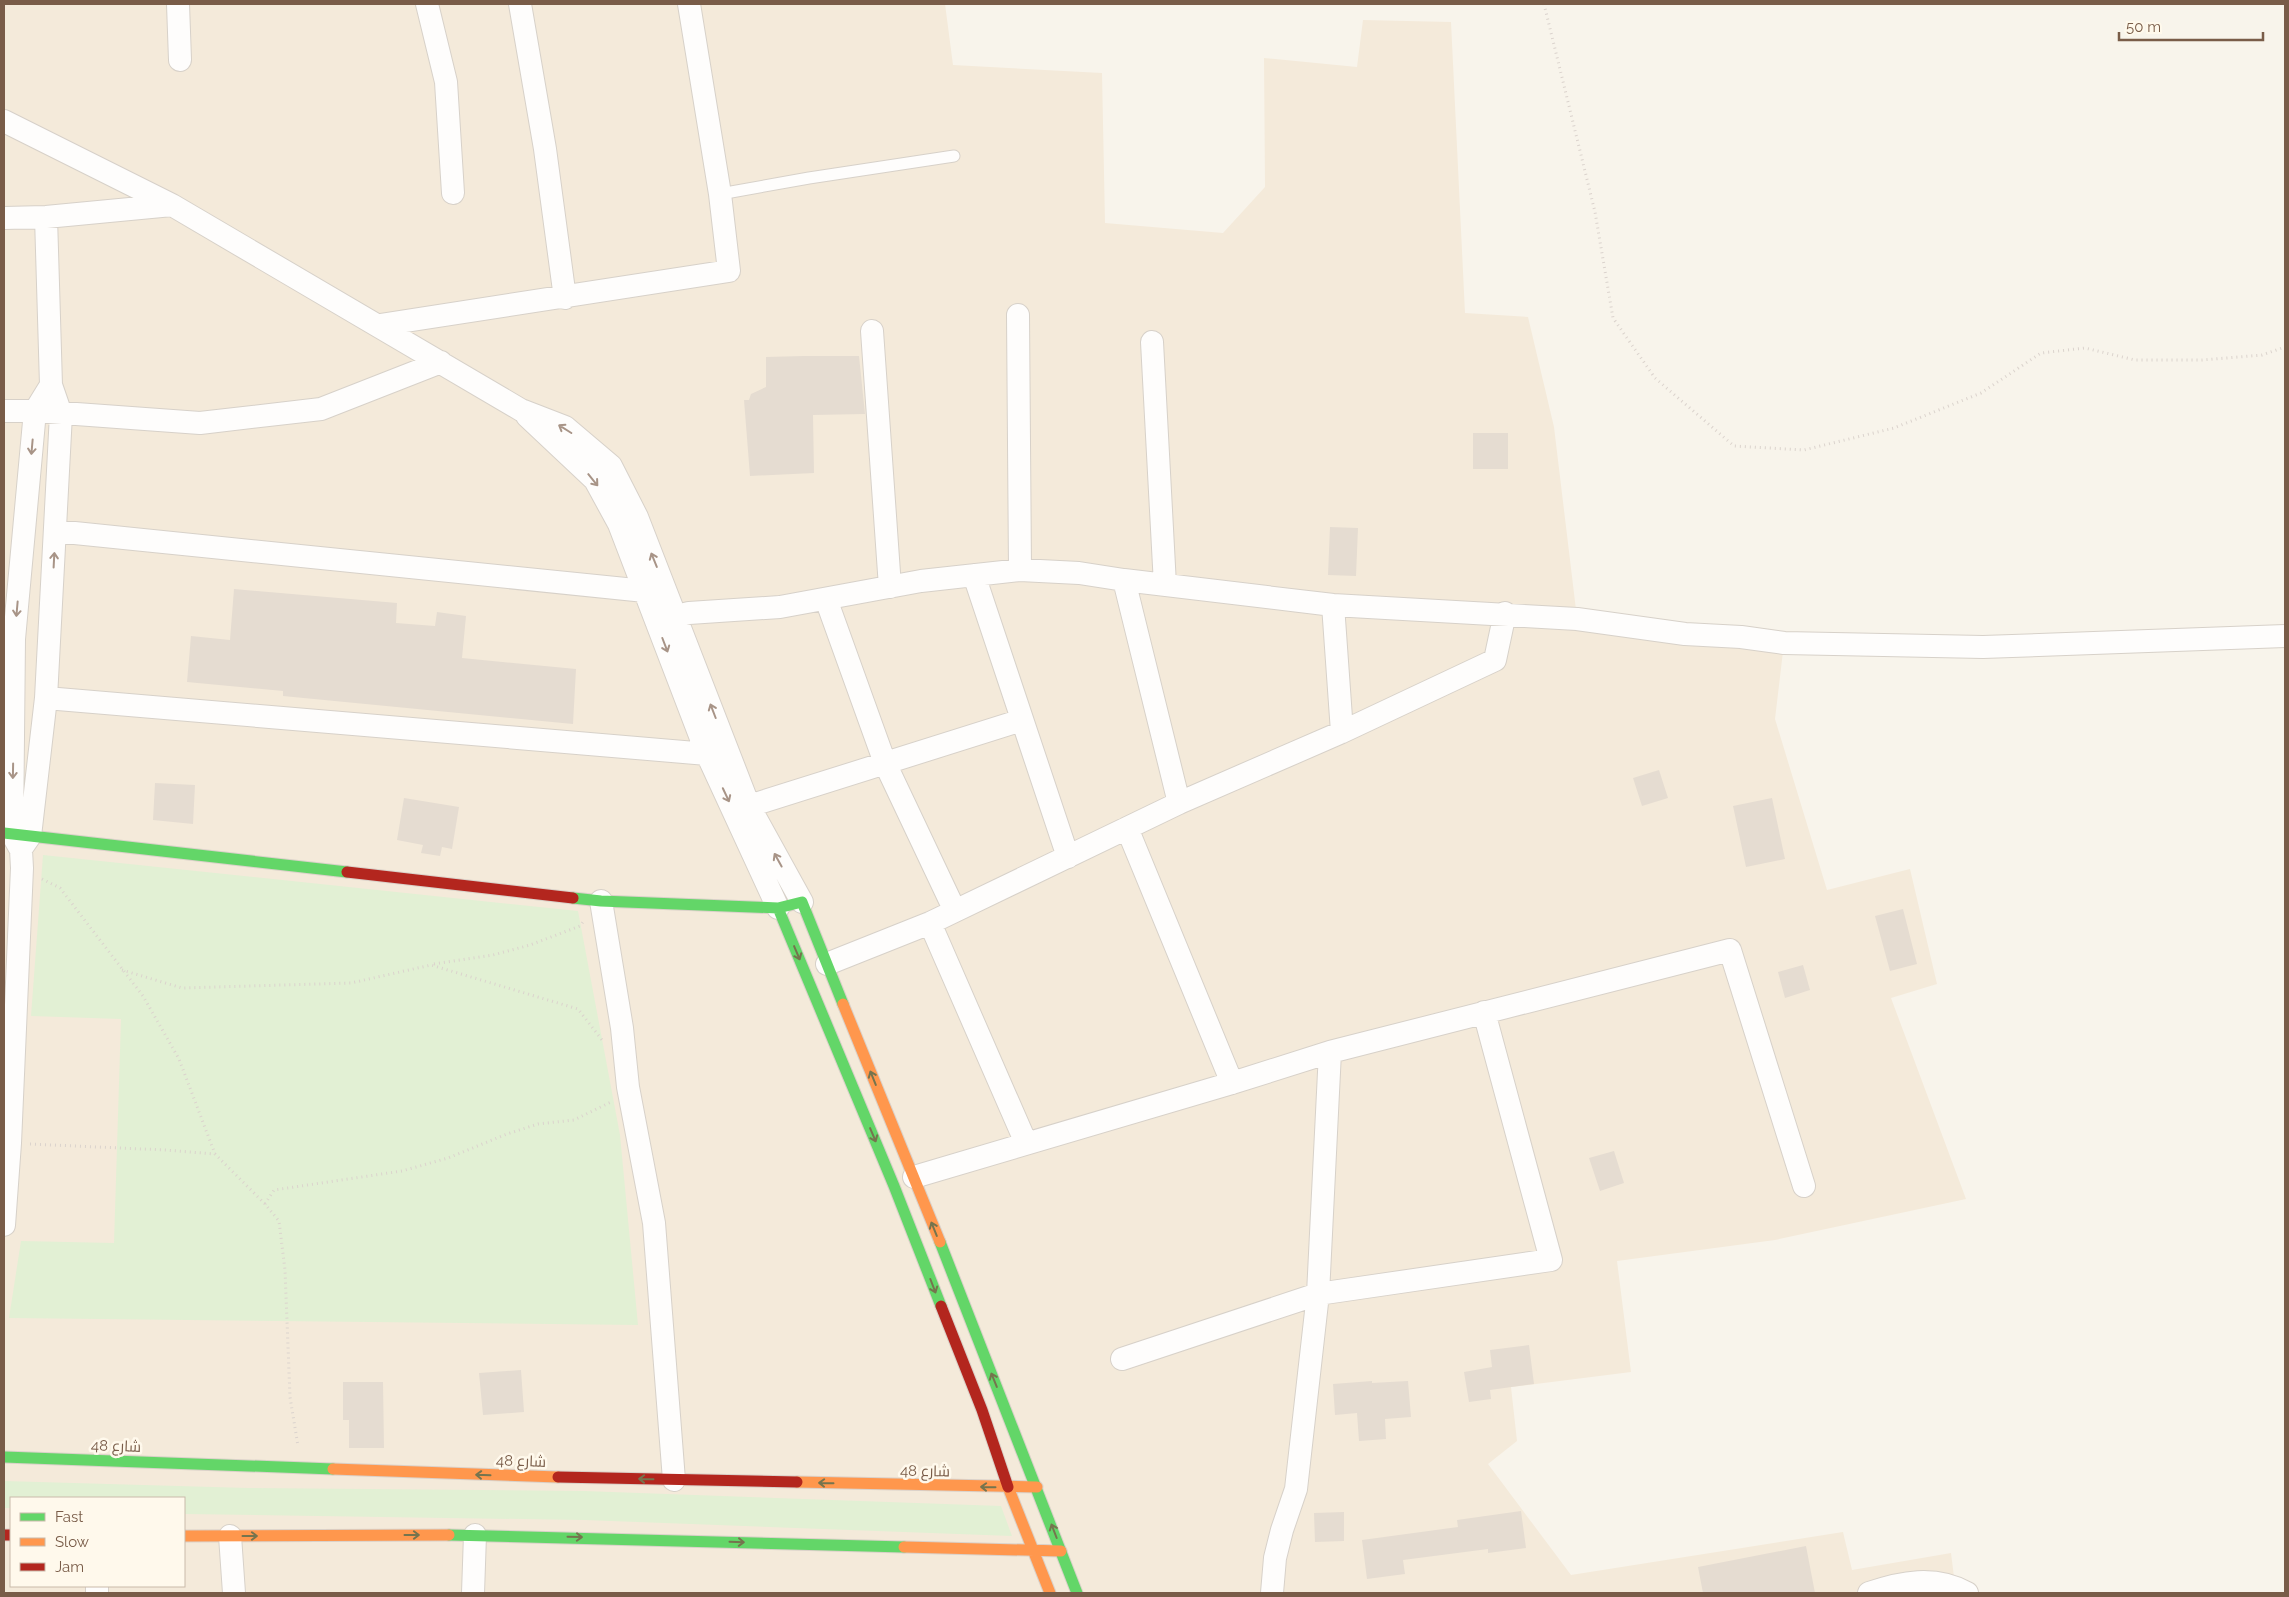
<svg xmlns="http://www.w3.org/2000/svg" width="2289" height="1597" viewBox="0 0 2289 1597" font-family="Raleway,Cairo,sans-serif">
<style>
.residential{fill:#f4eada;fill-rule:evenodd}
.green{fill:#e2f0d4}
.building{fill:#e5dcd1}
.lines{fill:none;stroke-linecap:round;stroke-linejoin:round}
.lane-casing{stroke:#d7d1c9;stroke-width:13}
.street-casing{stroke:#d7d1c9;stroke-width:24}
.fast-casing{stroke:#dad1c9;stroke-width:13}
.slow-casing{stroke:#dad1c9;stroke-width:13}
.jam-casing{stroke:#dad1c9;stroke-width:13}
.path{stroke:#dbd3cd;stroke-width:3;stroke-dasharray:1 4;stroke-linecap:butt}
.lane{stroke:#fefdfc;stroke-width:11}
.street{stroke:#fefdfc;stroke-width:22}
.fast{stroke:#63d668;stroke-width:11}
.slow{stroke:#ff974d;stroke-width:11}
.jam{stroke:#b3261e;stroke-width:11}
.oneway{stroke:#a89487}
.oneway2{stroke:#75744e}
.labels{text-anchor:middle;stroke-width:5;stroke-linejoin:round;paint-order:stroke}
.street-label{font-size:15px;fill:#795c48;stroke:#fff9ec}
</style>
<rect width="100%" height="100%" fill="#f8f4eb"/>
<!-- residential -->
<path class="residential" d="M4 4H945L953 65 1102 73 1105 223 1223 233 1265 187 1264 58 1357 67 1363 20 1451 22 1465 313 1528 317 1554 427 1577 618 1784 643 1775 719 1827 890 1910 869 1937 984 1891 998 1966 1199 1775 1240 1617 1261 1631 1372 1511 1387 1517 1441 1488 1464 1571 1575 1843 1532 1852 1570 1951 1553 1956 1593H4ZM11 1498H184V1586H11Z"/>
<!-- green -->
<path class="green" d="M43 855 578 911 620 1135 638 1325 9 1318 21 1241 114 1243 121 1019 31 1016Z
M4 1481 248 1488 584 1491 1001 1506 1012 1536 584 1520 184 1514V1498H11V1508H4Z"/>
<!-- building -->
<path class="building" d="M803 356H859L865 414 813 415 814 473 750 476 744 400H749L751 394 766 387V357Z
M1473 433H1508V469H1473Z
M1330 527 1358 528 1356 576 1328 575Z
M234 589 397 603 396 623 435 626 437 612 466 616 462 658 576 669 573 724 283 696V691L187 682 191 636 230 640Z
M1659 770 1668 798 1642 806 1633 778Z
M155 783 195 785 193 824 153 820Z
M404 798 459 807 452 849 442 847 440 856 421 853 423 845 397 840Z
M1772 798 1785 859 1746 867 1733 806Z
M1903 909 1917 964 1890 971 1875 916Z
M1803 965 1810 990 1785 998 1778 972Z
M1614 1151 1624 1183 1600 1191 1589 1158Z
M1529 1345 1534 1384 1490 1390 1491 1399 1469 1402 1464 1372 1492 1367 1490 1350Z
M521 1370 524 1412 483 1415 479 1373Z
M1372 1381V1383L1408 1381 1411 1417 1385 1419 1386 1439 1359 1441 1357 1413 1335 1415 1333 1384Z
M343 1382H383L384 1448H349V1420H343Z
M1521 1511 1526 1548 1488 1553V1549L1403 1560 1405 1574 1367 1579 1362 1540 1458 1527 1457 1520Z
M1344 1512V1541L1315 1542 1314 1513Z
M1806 1546 1815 1593H1703L1698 1567Z"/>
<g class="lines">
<!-- lane casing -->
<g class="lane-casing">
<path id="lane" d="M720 194 809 178 954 156"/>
</g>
<!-- street casing -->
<g class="street-casing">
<path id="street" d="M178 4 180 60
M427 4 446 82 453 193
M520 4 545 149 565 298
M4 121 172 205 521 410 565 427 611 466 637 517 749 806 802 902
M4 218 46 217 172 205
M1018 315 1020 570
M380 325 729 271 720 194 689 4
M872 331 890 587
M1152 342 1165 585
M4 411H35L200 423 321 409 441 362
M527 416 595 480 619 524 707 754 778 908
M55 531 645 591
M974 575 1068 857
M1124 580 1179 803
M826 599 885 763 955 911
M1333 605 1342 732
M656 621 689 613 780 607 921 581 1020 570 1079 573 1124 580 1333 605 1577 619 1685 634 1741 637 1784 643 1983 647 2285 636
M46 698 707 754
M749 806 1022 720
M1127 828 1232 1083
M21 849 30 836 46 698 61 414 51 385 46 217
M601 901 622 1028 628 1087 654 1223 674 1480
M930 923 1026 1143
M827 964 930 923 1179 803 1342 732 1495 660 1505 613
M914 1177 1232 1083 1330 1052 1730 950 1804 1186
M4 1225 10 1143 22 868 21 850 12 834 14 639 35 411 51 385
M1122 1359 1318 1294 1551 1260 1484 1012
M230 1536 234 1593
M97 1586V1593
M473 1593 475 1535
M1272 1593 1275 1558 1282 1530 1296 1489 1318 1294 1330 1052
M1869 1593C1901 1582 1935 1575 1967 1593"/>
</g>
<!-- fast casing -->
<g class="fast-casing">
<path id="fast" d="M4 833 347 872
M573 898 601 901 778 908 802 902 843 1004
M778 908 894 1186 941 1306
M940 1242 1077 1593
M4 1457 333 1469
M449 1535 904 1547"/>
</g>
<!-- slow casing -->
<g class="slow-casing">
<path id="slow" d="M843 1004 940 1242
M333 1469 558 1477
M797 1482 1037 1487
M1008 1487 1050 1593
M184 1536 449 1535
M904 1547 1061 1551"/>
</g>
<!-- jam casing -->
<g class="jam-casing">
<path id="jam" d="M347 872 573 898
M941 1306 982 1410 1008 1487
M558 1477 797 1482
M4 1535H11"/>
</g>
<!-- path -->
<path class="path" d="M1544 4 1595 212 1613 318 1655 378 1734 446 1804 450 1894 428 1981 393 2041 353 2085 348 2135 360H2202L2262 355 2285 347
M42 879 60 888 143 996 179 1059 215 1154
M434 964 493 955 530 945 580 926 583 922
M122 970 182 988 351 983 431 965 578 1009 602 1040
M30 1144 165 1150 215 1154 265 1204 279 1221 285 1270 290 1397 298 1446
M265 1204 274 1190 402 1171 448 1158 507 1134 538 1124 574 1120 611 1102"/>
<!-- lane -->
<use href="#lane" class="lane"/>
<!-- street -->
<use href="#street" class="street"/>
<!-- fast -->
<use href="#fast" class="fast"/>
<!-- slow -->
<use href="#slow" class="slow"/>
<!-- jam -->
<use href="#jam" class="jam"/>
</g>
<!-- one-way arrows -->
<defs><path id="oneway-shaft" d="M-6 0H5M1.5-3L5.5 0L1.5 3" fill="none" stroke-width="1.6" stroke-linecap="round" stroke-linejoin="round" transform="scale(1.25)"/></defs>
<g class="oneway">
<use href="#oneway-shaft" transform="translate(565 429) rotate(-148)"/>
<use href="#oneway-shaft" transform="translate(32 447) rotate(95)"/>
<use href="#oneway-shaft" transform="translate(593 480) rotate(51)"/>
<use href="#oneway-shaft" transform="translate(54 560) rotate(-87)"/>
<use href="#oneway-shaft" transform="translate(654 560) rotate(-112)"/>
<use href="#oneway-shaft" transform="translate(17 609) rotate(95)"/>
<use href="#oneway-shaft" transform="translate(665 645) rotate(69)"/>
<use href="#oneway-shaft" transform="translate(713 711) rotate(-111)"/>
<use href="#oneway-shaft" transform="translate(13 771) rotate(91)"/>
<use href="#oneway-shaft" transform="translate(726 795) rotate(65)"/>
<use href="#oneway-shaft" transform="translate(778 860) rotate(-119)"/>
</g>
<g class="oneway2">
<use href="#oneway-shaft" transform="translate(797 953) rotate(67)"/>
<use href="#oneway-shaft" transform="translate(873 1078) rotate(-112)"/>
<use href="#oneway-shaft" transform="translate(873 1135) rotate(67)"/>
<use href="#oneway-shaft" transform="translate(934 1229) rotate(-112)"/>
<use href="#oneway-shaft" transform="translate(933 1286) rotate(69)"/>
<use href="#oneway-shaft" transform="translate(994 1380) rotate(-112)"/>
<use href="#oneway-shaft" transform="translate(483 1475) rotate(-178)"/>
<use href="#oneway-shaft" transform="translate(646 1479) rotate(-179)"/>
<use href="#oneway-shaft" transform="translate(826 1483) rotate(-179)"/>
<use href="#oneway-shaft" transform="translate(988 1487) rotate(-179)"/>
<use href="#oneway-shaft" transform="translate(1054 1531) rotate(-111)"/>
<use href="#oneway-shaft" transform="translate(412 1535)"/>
<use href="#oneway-shaft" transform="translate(250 1536)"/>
<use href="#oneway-shaft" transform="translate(575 1537) rotate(1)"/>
<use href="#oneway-shaft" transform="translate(737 1542) rotate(2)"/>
</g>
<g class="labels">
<!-- street labels -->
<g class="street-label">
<text transform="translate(116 1446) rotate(2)" y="5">48 شارع</text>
<text transform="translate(521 1461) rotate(2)" y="5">48 شارع</text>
<text transform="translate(925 1471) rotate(1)" y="5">48 شارع</text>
</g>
</g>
<!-- border -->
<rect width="2289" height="1597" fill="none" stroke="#795c48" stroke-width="10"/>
<!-- legend -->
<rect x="10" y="1497" width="175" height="90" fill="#fff9ec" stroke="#c9baaa"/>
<rect x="20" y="1513" width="25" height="8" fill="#63d668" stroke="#c9baaa"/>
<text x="55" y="1522" font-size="15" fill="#795c48">Fast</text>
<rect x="20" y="1538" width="25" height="8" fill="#ff974d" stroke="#c9baaa"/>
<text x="55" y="1547" font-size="15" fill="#795c48">Slow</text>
<rect x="20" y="1563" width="25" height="8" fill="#b3261e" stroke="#c9baaa"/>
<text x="55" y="1572" font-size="15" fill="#795c48">Jam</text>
<!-- scale -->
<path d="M2119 32v8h144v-8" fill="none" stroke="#795c48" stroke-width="2.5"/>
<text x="2126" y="32" font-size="15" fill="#795c48" stroke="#fff9ec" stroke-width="4" paint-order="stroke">50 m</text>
</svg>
